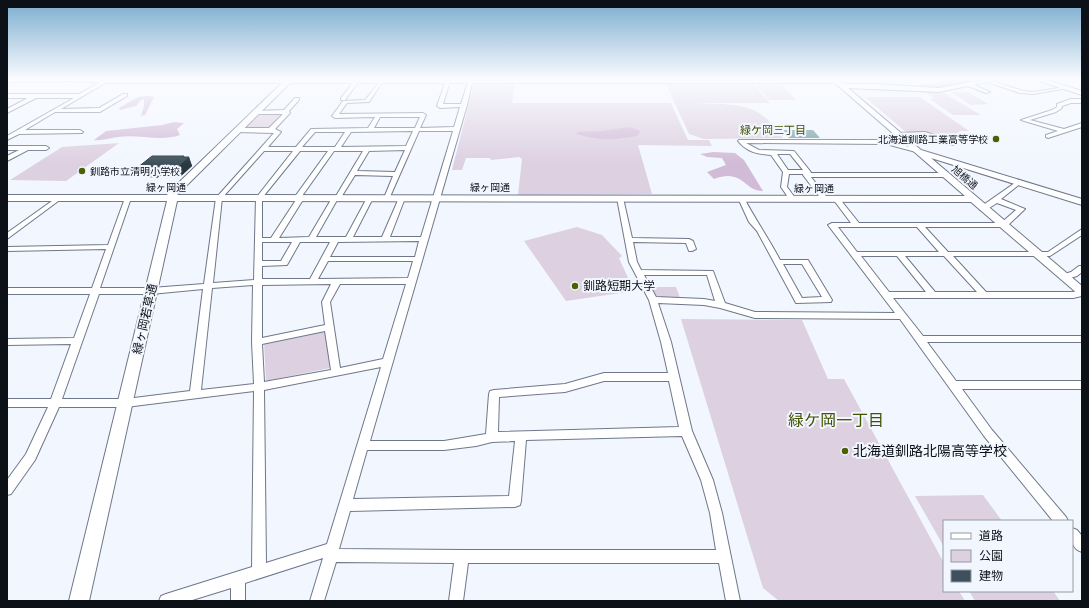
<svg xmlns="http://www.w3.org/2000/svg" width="1089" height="608" viewBox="0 0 1089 608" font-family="Arial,'Noto Sans JP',sans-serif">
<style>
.green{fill:#ddd0e1}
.forest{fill:#d1bbd7}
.water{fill:#76a0a6}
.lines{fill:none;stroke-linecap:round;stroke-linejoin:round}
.street-casing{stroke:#6e788a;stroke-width:2}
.secondary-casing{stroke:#6e788a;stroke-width:2}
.street{fill:#fff;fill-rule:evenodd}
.secondary{fill:#fff;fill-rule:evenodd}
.wall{fill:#34454e}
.shaded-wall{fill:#2b3840}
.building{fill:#3d505b;stroke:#2b3840}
.poi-dot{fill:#4c5f03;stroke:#f2f6fe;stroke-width:1.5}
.labels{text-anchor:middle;stroke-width:4;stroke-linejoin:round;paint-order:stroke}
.far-poi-label{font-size:10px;fill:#0c1017;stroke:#f2f6fe;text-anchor:end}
.far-street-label{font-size:10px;fill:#0c1017;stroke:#f2f6fe}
.far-neighbourhood-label{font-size:11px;fill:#415200;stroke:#f2f6fe}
.poi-label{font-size:12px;fill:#0c1017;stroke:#f2f6fe;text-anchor:start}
.street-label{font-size:12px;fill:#0c1017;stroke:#f2f6fe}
.near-poi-label{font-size:14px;fill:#0c1017;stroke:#f2f6fe;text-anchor:start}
.near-neighbourhood-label{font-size:16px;fill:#415200;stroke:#f2f6fe}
</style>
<rect width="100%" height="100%" fill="#f2f6fe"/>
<!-- green -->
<path class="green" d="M478 83H515L512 103H671L688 140H709L712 146 638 145 652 194 518 195 522 159 519 157 491 160 490 158H466L462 170H452L474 84Z
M666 84H754L770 103H696C720 105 748 101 767 119 772 125 777 132 783 138L704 139 689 134Z
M756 84H781L796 100H769Z
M925 92 944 93 981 115H953L930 99 934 98Z
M951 92H968L988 104 971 105Z
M865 97H920L969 131H960L948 139 922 132 907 133Z
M260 114H283L272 128 244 129Z
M119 143 66 181 10 180 62 147Z
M577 227 602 235 622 256 619 258 634 291 566 301 524 241Z
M650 287H676L680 298C664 299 659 303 650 287Z
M681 319 802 320 828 379H844L944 563V591H959L965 601H779L763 588Z
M325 330 330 368 266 381 264 343Z
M983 495 1002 521H944V547L915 496Z
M969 591H1053L1060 601H975Z"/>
<!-- forest -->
<path class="forest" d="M956 79H970L975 81 931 89 915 85 943 82Z
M147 96 154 97 145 115 141 116 144 106V99L141 100 136 106 120 110 119 108 138 97Z
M174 122 184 123 177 129 180 135C160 142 139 134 118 137 110 138 102 141 94 140L106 131 162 125Z
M630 127 641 131 637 136C613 140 601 141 576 134L578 132 601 131Z
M713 152 735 153 744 160 763 191C744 192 744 168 714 179L707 172 726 165 722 158 707 157 700 154Z"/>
<!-- water -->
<path class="water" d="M783 130H813L820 138H789Z"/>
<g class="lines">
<!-- street casing -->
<g class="street-casing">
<path id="street" d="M79 79 77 81 7 82V80Z
M106 79H112L61 109 99 108 123 94H127V96L100 112H55L25 130H80L83 132 82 133 19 134 7 140V136L74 98H36L7 113V109L28 98H7V94H79Z
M469 79H473L467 105 370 441H444L486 434 489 394 490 391 494 390 565 384 604 373H668L661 342 649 300 629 262 617 198 618 197H622L623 198 632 238 689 239 693 241 696 249 692 251H689L686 243 633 242 637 262 641 270 713 271 725 303 755 312 895 313 828 225 832 223H851L833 199 835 198H839L859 223H1001L1016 210 997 203 986 210H980L979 208 1019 180 1021 181V183L1001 199 1025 209 1006 227H925L948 252H1048L1082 229V235L1050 256H953L986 292H1073L1082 290V296L1073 298H893L923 336H1082V342H927L956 381H1082V389H962L992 430 1066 517 1068 521H1053L984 436 900 319 755 318 720 308 704 305 658 303 671 342 692 431 713 480 722 513 740 601H726L719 563H468L463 601H449L454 563 336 562 324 601H310L323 558 245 583V601H231V588L189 601H159L161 596 166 594 252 567 254 391 126 407H59L35 460 11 494 7 495V480L26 454 48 407H7V399H51L71 344 7 345V339L74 338 90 294H7V288H92L106 249 7 251V247L108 245 125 198 128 196 131 198 100 288H151L204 284 216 198 274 133 237 132 234 130 237 128H269L283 114H255L252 112 253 111 284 110 295 98H299V100L289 111 290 113 275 129 281 132 268 147H296L311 129 368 128 375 117 335 118 332 116 343 101 365 100 381 80 383 81 369 102 347 103 339 114 423 113 426 115 420 128 454 127 460 107 440 108 437 106 446 80 450 81 443 104H461ZM380 117H420L415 128H374ZM413 131 406 146 341 147 351 132ZM419 131H453L421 237H390L405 198 402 196 399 198 382 237H353L373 198 370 196 367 198 346 237H316L337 200 340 199 355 175 393 176 384 198 385 199H389ZM315 132H345L335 147H302ZM405 150 395 172 357 171 369 151ZM264 151H293L256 198 254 280 213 283 222 198ZM300 151H328L294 198 296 200 271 238H262V198ZM334 151H363L336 196 332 198 309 237 279 238 304 198 302 196ZM838 227H917L939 252H857ZM419 241 415 257H330L338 242ZM262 242H292L281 261H262ZM300 242H330L310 279H262V266L287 265ZM861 256H897L926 292H889ZM905 256H944L977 292H935ZM328 261H413L408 278 318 279ZM644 275H707L715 301 704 299 656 297ZM331 284 322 302 325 325 262 338V285ZM340 284H406L383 359 340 368 330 302ZM253 285 252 342 254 384 201 390 212 288ZM203 289 190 391 126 399H62L99 294H151ZM325 331 331 370 264 382 262 344ZM381 367 327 544 266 563 264 390ZM604 381H669L679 427 498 432 499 397 565 392ZM682 436 701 480 710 513 716 550H462L339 549 350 511 515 507 520 505 521 501 526 440ZM515 441 509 496 353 499 367 450H444L476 446 492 442Z
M355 80 359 81 345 100H341V98Z
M989 80 1023 91 1033 92 1065 87 1067 88 1033 94 1020 93 987 82V81Z
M968 84H972L990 92 986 93 968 86Z
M1071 99H1082V103H1071L1062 106V108L1056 112 1030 120 1064 129 1082 123V127L1048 138 1046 137V135L1058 131 1021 120 1052 110 1057 107V104Z
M925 132 955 142 956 143 953 145 925 136 898 137 895 135 898 133Z
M739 140H886L919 150 916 152 886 144 746 143 759 150 794 151 810 171 811 173H945L948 175 945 177H811L828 199 824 201 822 200 803 175V174H789L787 187 796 199 792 201 790 200 781 187 783 172 771 155C757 154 747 152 738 141ZM777 154H790L803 170H788Z
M7 146H46L49 148 46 150H28L7 161V156L19 150H7Z
M59 196 61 197V199L7 239V233Z
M741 196 744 198C755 219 769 239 780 260H808L832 300 831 302 796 303 757 231 749 222 738 198ZM783 264H802L822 297 802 298Z
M1079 266H1082V272L1077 276 1064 280 1060 277 1061 275 1071 272Z
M1072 528 1077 530 1082 536V552C1070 548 1072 539 1072 528Z"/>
</g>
<!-- secondary casing -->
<g class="secondary-casing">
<path id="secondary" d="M69 79H838L844 84H875L939 88 988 79H1002L939 92 848 88 921 150 1082 199V205L931 158 1082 286V296L1078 294 971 202 177 201 89 601H69L167 201H7V195H167L169 192 282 83H107L72 81ZM290 83H835L965 196 177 195Z
M1033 79H1043L1082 91V95Z"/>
</g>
<!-- street -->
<use href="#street" class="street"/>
<!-- secondary -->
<use href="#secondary" class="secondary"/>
</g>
<!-- wall -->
<path class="wall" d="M185 157H189L192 166 181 176H159L157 178 141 176 137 168Z"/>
<!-- shaded-wall -->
<path class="shaded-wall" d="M184 156 186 160 189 157 192 166 181 176 178 168 183 157Z
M155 168 159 176 157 178 153 169Z"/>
<!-- building -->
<path class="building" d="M152 156H184L183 157H189L178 168H155L153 169 137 168Z"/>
<!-- sky -->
<linearGradient id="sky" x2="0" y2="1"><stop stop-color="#7aacce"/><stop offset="0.48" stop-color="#f9fbff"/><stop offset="1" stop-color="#f9fbff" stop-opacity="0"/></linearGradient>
<rect width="1089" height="164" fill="url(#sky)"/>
<!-- markers -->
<g class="poi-dot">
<circle cx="996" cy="139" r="4"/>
<circle cx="82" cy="171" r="4"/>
<circle cx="575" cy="286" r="4"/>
<circle cx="845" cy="451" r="4"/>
</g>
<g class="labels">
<!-- far-poi labels -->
<g class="far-poi-label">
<text x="988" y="143">北海道釧路工業高等学校</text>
<text x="90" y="175" text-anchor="start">釧路市立清明小学校</text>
</g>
<!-- far-street labels -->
<g class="far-street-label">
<text transform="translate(965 177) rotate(41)" y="4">旭橋通</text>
<text x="166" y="191">緑ヶ岡通</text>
<text x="490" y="191">緑ヶ岡通</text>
<text x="814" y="192">緑ヶ岡通</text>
</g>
<!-- far-neighbourhood labels -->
<g class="far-neighbourhood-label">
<text x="773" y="134">緑ケ岡三丁目</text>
</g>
<!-- poi labels -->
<g class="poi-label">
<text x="583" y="290">釧路短期大学</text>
</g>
<!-- street labels -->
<g class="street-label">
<text transform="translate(145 319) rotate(-77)" y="4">緑ヶ岡若草通</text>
</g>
<!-- near-poi labels -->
<g class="near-poi-label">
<text x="853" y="456">北海道釧路北陽高等学校</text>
</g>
<!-- near-neighbourhood labels -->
<g class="near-neighbourhood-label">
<text x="836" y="426">緑ケ岡一丁目</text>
</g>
</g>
<!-- border -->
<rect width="1089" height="608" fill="none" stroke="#0c1017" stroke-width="16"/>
<!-- legend -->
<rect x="943" y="520" width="130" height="72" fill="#f2f6fe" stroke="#969aa2"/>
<rect x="951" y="533" width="20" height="6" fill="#ffffff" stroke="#969aa2"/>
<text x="979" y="540" font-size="12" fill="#0c1017">道路</text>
<rect x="951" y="550" width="20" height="12" fill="#ddd0e1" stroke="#969aa2"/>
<text x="979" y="560" font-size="12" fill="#0c1017">公園</text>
<rect x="951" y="570" width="20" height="12" fill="#3d505b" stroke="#969aa2"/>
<text x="979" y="580" font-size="12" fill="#0c1017">建物</text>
</svg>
